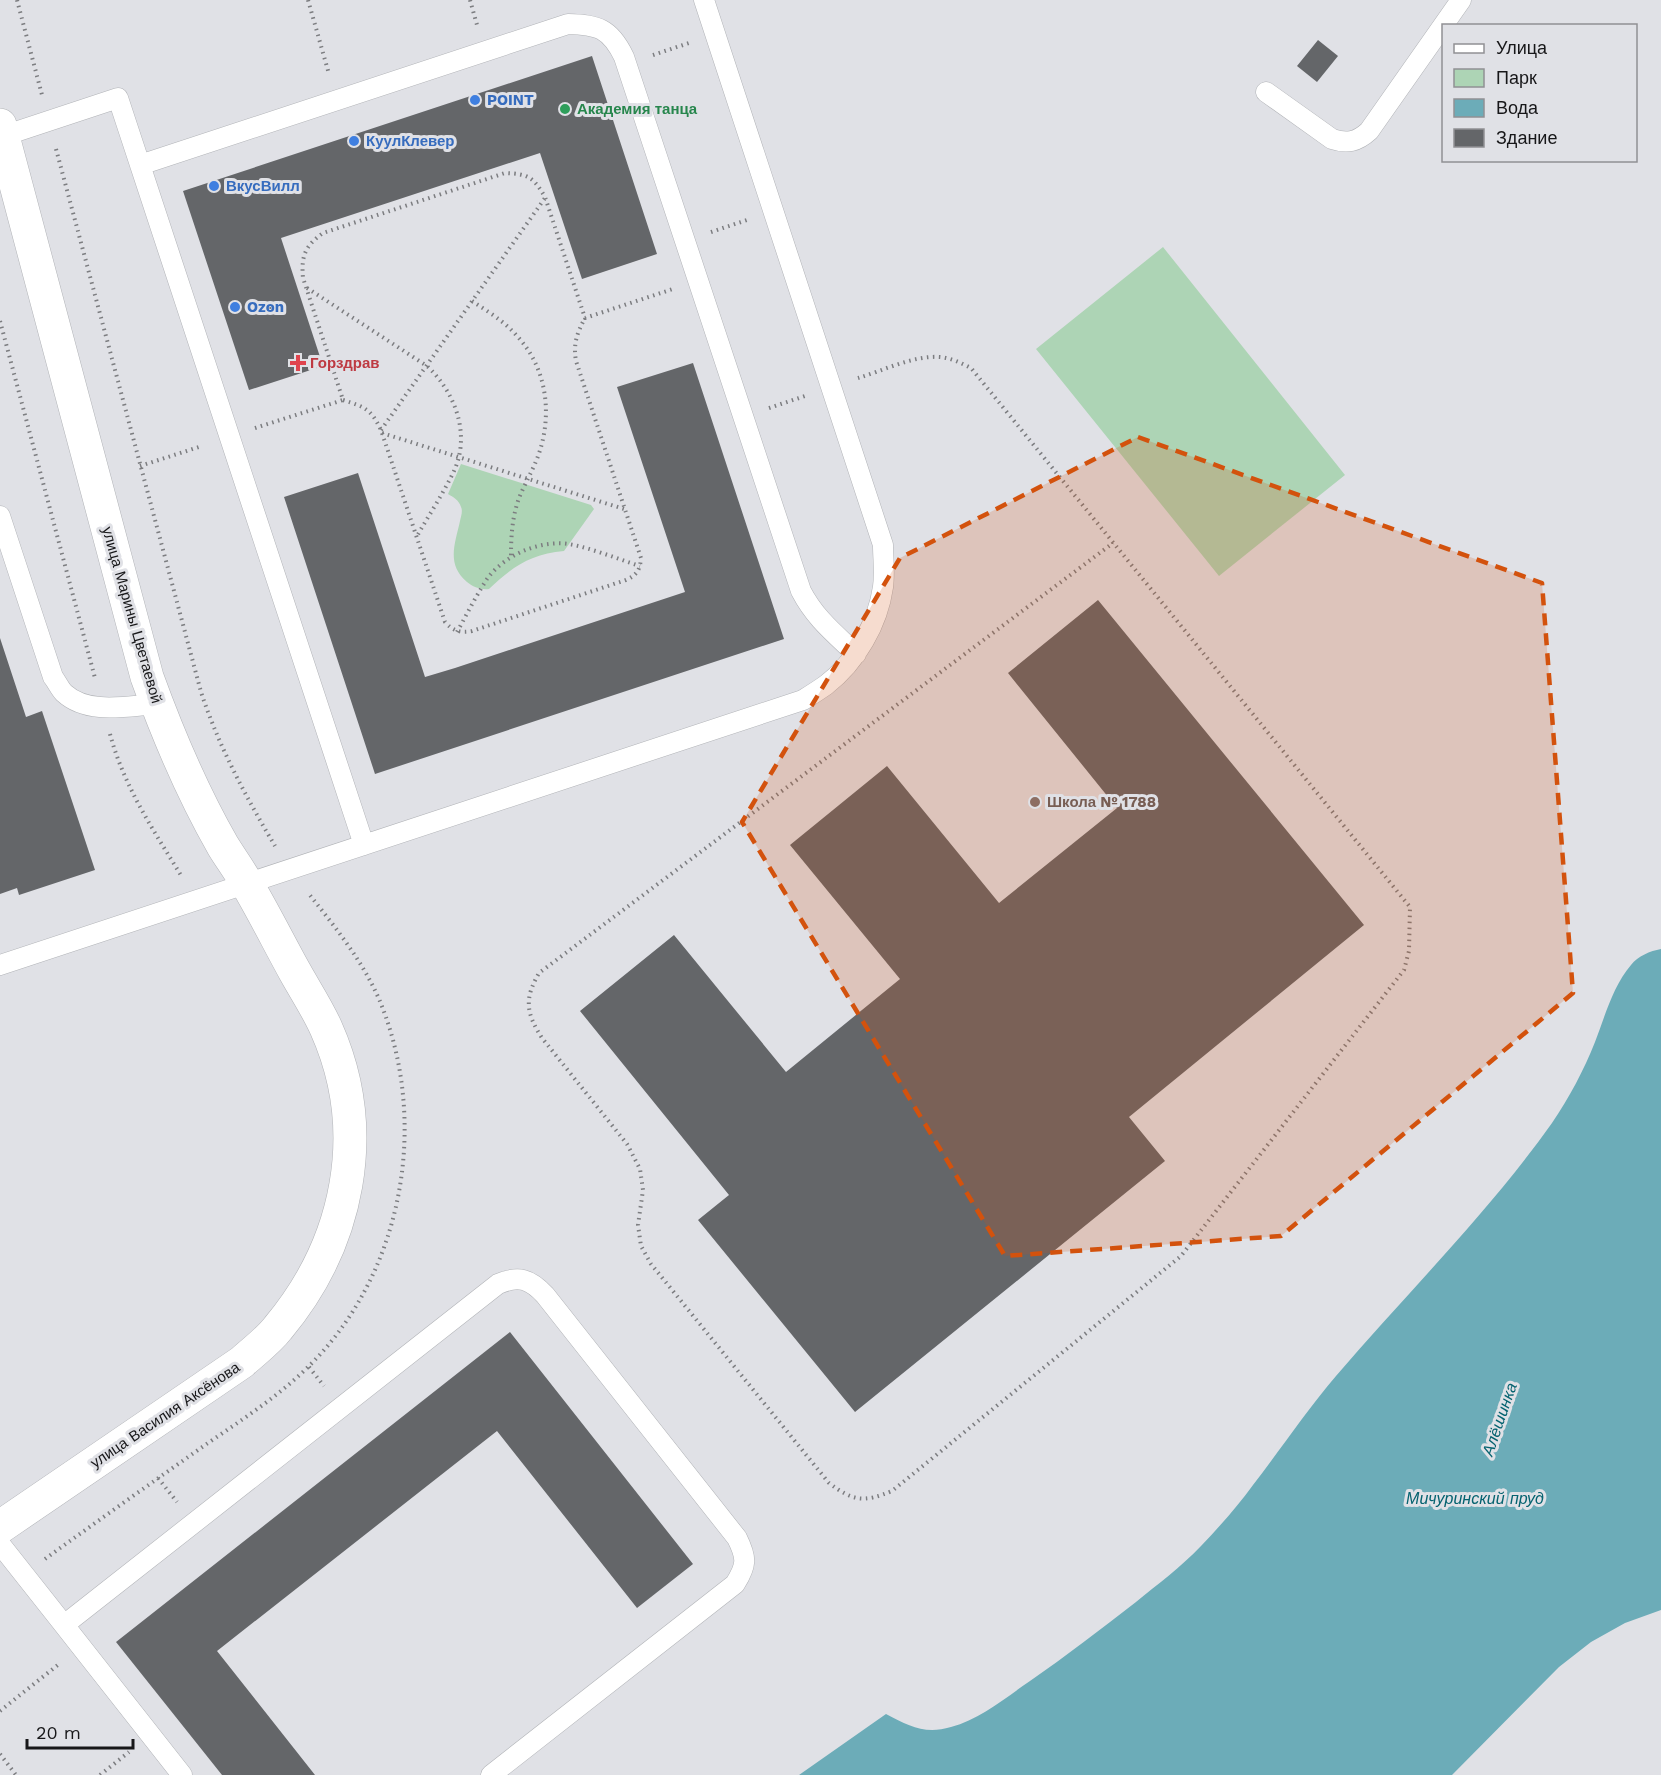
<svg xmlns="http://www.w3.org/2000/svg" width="1661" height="1775" viewBox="0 0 1661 1775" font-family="'Work Sans',sans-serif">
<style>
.green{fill:#add4b5}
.water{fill:#6cacb8}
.building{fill:#646669}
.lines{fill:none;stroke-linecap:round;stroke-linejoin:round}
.lane-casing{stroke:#b1b3b7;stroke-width:21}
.street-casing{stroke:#b1b3b7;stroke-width:34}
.path{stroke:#7c7d80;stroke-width:4;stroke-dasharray:1.5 4.5;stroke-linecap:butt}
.lane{stroke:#fff;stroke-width:20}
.street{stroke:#fff;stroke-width:33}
.marked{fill:#d3520d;fill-opacity:0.2;stroke:#d3520d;stroke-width:4.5;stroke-dasharray:12 8;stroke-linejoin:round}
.shop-dot{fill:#3f7fe0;stroke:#e0e1e6;stroke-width:2}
.leisure-dot{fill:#2e9e5b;stroke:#e0e1e6;stroke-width:2}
.health-dot{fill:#e0444e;stroke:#e0e1e6;stroke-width:2}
.education-dot{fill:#8d6e63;stroke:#e0e1e6;stroke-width:2}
.labels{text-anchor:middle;stroke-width:6;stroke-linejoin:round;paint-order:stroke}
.shop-label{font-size:15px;font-weight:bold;fill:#366cbe;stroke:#e0e1e6;text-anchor:start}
.leisure-label{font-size:15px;font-weight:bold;fill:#27864d;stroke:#e0e1e6;text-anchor:start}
.health-label{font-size:15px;font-weight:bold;fill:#be3a42;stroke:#e0e1e6;text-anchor:start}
.street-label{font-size:15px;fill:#171719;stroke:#e0e1e6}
.education-label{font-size:15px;font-weight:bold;fill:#785e54;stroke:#e0e1e6;text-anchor:start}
.water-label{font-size:16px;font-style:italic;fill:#066370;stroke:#e0e1e6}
</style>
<rect width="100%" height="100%" fill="#e0e1e6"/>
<!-- green -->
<path class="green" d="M1163 247 1345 475 1219 576 1036 349Z
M461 464 591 505 594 509 564 551C531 554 513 566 489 589 481 590 473 587 467 582 446 564 455 544 460 521 461 516 463 511 461 507 459 500 453 497 448 494Z"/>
<!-- water -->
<path class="water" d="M1661 949V1610L1625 1623 1591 1642 1559 1667 1452 1775H799L886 1714C909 1726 925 1735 951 1727 980 1719 1005 1698 1030 1681 1066 1656 1101 1629 1136 1602 1158 1584 1181 1567 1201 1546 1219 1527 1237 1507 1253 1485 1281 1449 1306 1411 1336 1376 1408 1292 1488 1213 1552 1123 1569 1098 1584 1070 1595 1042 1605 1016 1613 986 1631 965 1638 956 1650 951 1661 949Z"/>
<!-- building -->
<path class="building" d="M1318 40 1338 56 1317 82 1297 66Z
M592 56 657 254 582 279 540 153 281 238 323 366 249 390 183 191Z
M693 363 784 639 375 774 284 497 358 473 425 677 455 668 685 592 617 387Z
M1098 600 1364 925 1129 1117 1165 1161 855 1412 698 1220 729 1195 580 1011 674 935 786 1072 900 979 790 845 887 766 999 903 1117 808 1008 673Z
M0 638 26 717 42 711 95 870 19 895 17 888 0 894Z
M510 1332 693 1564 637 1608 497 1431 217 1651 315 1775H222L116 1642Z"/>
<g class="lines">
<!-- lane casing -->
<g class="lane-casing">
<path id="lane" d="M1266 92 1332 139C1347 144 1357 142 1369 131L1461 0
M3 136 118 98 364 845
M140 165 568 24C598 25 610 28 624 57L801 591C815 618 834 633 856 654
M0 516 53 677C57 682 60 689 64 693 88 715 127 706 157 704
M0 965 803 700C811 695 819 690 826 685 856 662 878 623 883 587 885 573 883 558 883 545L704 0
M0 1544 64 1625
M182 1775 64 1625 498 1284C519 1275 530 1279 545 1295L737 1538C747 1558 747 1565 735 1584L491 1775"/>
</g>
<!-- street casing -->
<g class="street-casing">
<path id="street" d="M0 125 147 677C168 735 192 792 223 846 231 859 240 871 247 884 264 913 279 943 295 972 305 990 317 1008 326 1028 372 1131 349 1243 278 1328 268 1341 254 1351 242 1362L0 1527"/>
</g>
<!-- path -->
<path class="path" d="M17 0 42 95
M308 0 329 74
M470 0 477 25
M653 55 689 43
M56 149 201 692C219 747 246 797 275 846
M711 232 747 220
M307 288 427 366C455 392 471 434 454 471 443 494 429 515 417 536
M472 301C487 311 504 321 516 335 545 365 552 408 541 447 536 465 526 481 519 498 512 518 511 536 511 557
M0 321 95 678
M858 378C882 371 914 355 940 357 951 358 961 363 971 368L1410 907 1409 951 1404 970 1181 1256 892 1491C863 1503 853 1501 829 1483L651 1264 641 1246 638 1225 643 1190 640 1169 627 1144 542 1038C526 1013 524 999 539 973L1113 543
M343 400C365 407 371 409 381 430L445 622C453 631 460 633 472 631L626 580C637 575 640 570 641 558L576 361C573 344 577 333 585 318
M769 408 805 396
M255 428 343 400 303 278C301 256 305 246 323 233L505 173C529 174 533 177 545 197L585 318 673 289
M381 430 545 198
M382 433 624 509
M140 466 202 446
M457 632C467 614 476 596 487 579 505 554 543 538 574 545 596 550 618 559 640 566
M110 734C124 787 154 831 182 877
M309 1367 324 1386
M158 1478 177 1502
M45 1559C99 1520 154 1481 208 1443 243 1419 279 1396 309 1366 404 1272 430 1121 379 999 362 960 335 927 309 894
M0 1711 59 1664
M0 1754 16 1775
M100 1775 129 1752"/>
<!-- lane -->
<use href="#lane" class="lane"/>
<!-- street -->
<use href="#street" class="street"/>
</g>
<!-- marked area -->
<path class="marked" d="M1138 437 1542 583 1573 993 1281 1236 1005 1256 742 822 900 558Z"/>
<!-- markers -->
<g class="shop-dot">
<circle cx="475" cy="100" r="6"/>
<circle cx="354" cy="141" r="6"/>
<circle cx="214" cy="186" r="6"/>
<circle cx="235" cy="307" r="6"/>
</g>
<circle class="leisure-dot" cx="565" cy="109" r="6"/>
<path class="health-dot" d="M295 354h6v6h6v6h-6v6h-6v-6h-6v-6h6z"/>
<circle class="education-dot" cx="1035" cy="802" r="6"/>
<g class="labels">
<!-- shop labels -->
<g class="shop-label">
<text x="487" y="105">POINT</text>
<text x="366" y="146">КуулКлевер</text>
<text x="226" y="191">ВкусВилл</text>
<text x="247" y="312">Ozon</text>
</g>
<!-- leisure labels -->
<g class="leisure-label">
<text x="577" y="114">Академия танца</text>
</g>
<!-- health labels -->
<g class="health-label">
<text x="310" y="368">Горздрав</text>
</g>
<!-- street labels -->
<g class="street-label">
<text transform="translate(132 615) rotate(74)" y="5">улица Марины Цветаевой</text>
<text transform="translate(165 1415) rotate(-34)" y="5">улица Василия Аксёнова</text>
</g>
<!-- education labels -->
<g class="education-label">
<text x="1047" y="807">Школа № 1788</text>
</g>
<!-- water labels -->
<g class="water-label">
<text transform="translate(1499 1419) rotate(-71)" y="6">Алёшинка</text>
<text x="1475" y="1504">Мичуринский пруд</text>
</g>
</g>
<!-- legend -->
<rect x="1442" y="24" width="195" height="138" fill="#e0e1e6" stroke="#909094" stroke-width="1.5"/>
<rect x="1454" y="44" width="30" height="9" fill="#ffffff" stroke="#909094" stroke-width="1.5"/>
<text x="1496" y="54" font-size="18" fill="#171719">Улица</text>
<rect x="1454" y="69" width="30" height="18" fill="#add4b5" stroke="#909094" stroke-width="1.5"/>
<text x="1496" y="84" font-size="18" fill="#171719">Парк</text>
<rect x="1454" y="99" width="30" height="18" fill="#6cacb8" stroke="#909094" stroke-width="1.5"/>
<text x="1496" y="114" font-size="18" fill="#171719">Вода</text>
<rect x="1454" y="129" width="30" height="18" fill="#646669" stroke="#909094" stroke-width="1.5"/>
<text x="1496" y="144" font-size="18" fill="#171719">Здание</text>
<!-- scale -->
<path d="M27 1739v9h106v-9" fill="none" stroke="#171719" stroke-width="3"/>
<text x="36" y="1739" font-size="18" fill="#171719" stroke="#e0e1e6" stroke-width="4.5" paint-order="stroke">20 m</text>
</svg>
